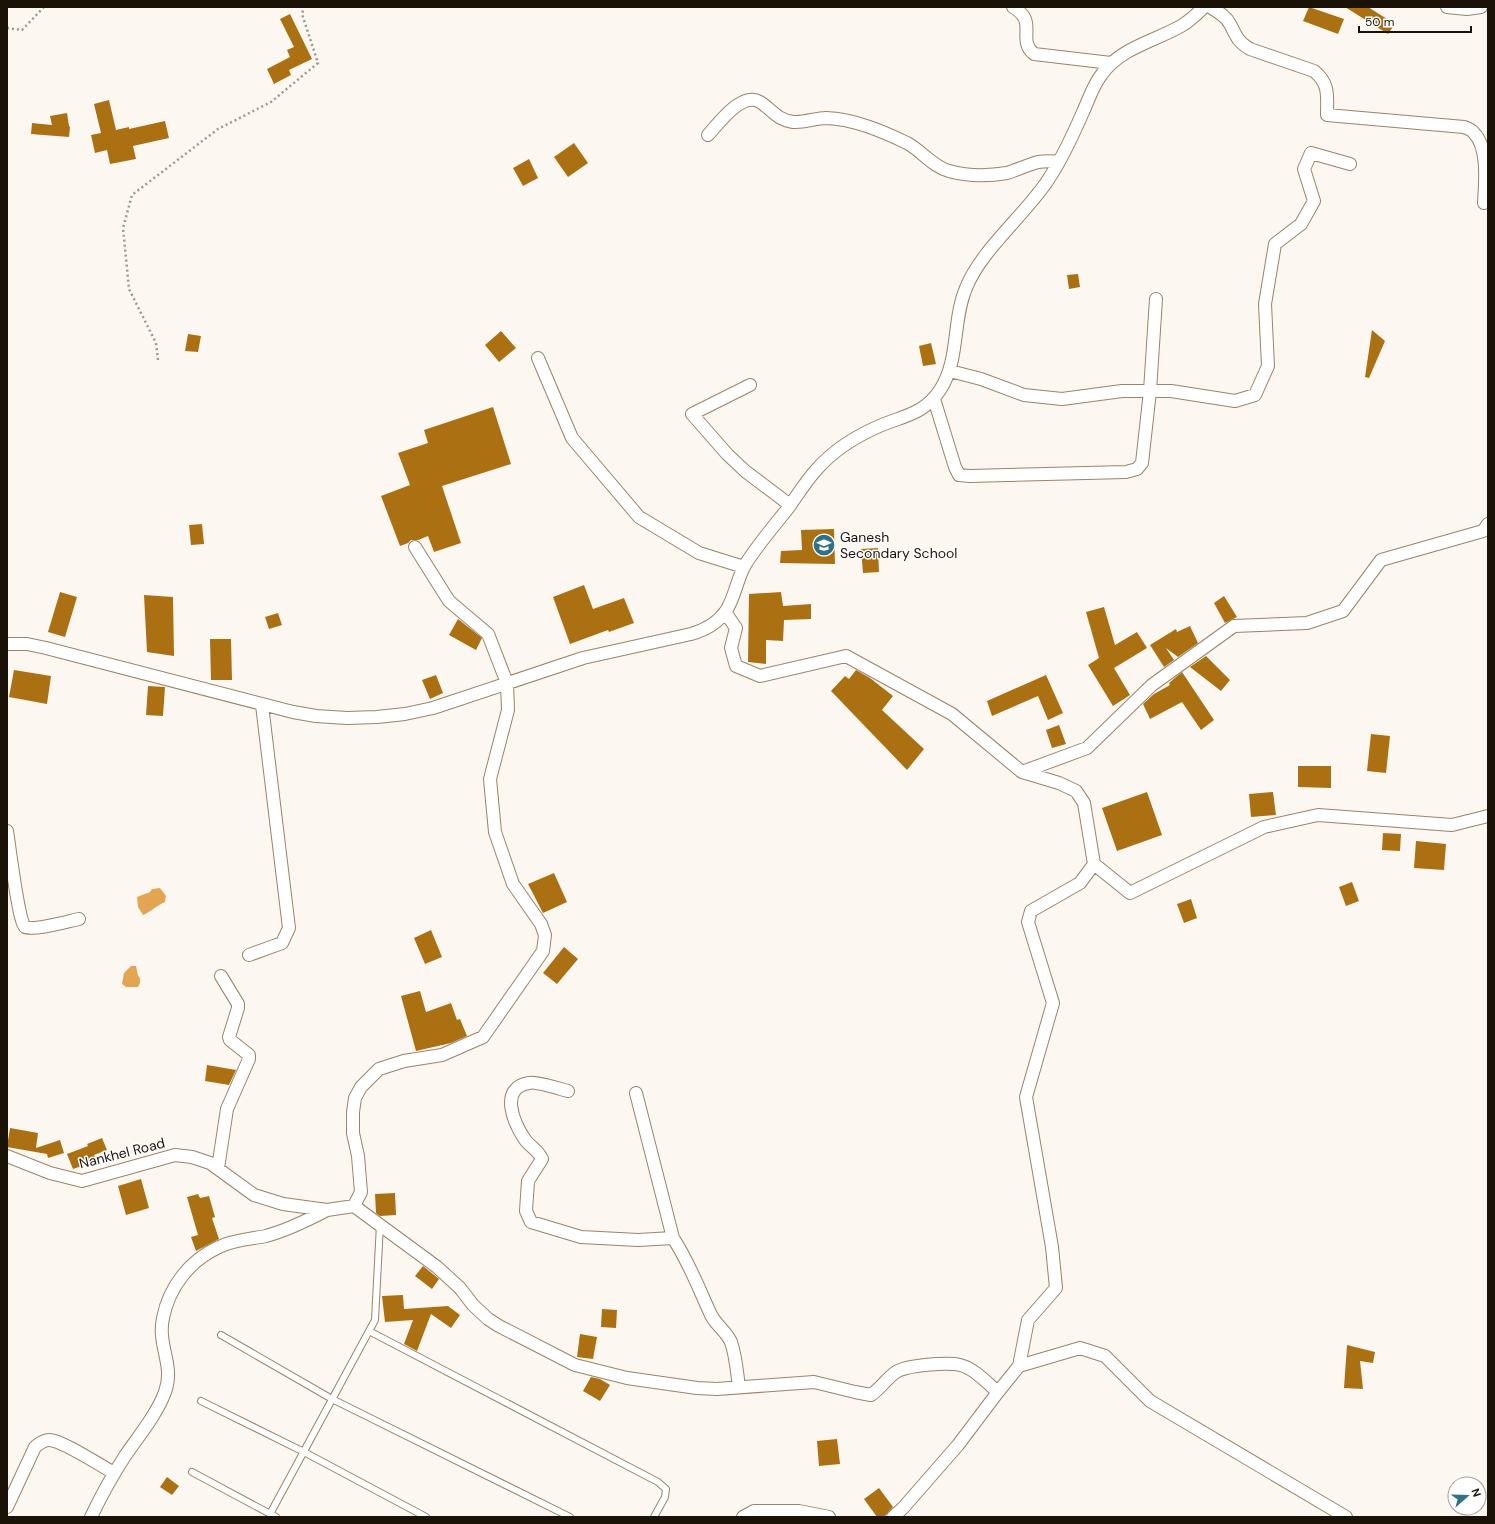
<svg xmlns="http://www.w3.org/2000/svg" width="1495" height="1524" viewBox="0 0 1495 1524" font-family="'DM Sans',sans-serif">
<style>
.water{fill:#e4a553}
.building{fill:#ab7011}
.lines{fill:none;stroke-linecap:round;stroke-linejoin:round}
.lane-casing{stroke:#9b8367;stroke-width:8}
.street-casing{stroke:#9b8367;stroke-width:14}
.path{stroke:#9f988f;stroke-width:2.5;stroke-dasharray:2 3;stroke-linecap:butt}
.lane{stroke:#fff;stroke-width:6}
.street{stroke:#fff;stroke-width:12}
.labels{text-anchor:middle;stroke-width:3;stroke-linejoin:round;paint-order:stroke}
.poi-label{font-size:14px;fill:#1b1207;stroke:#fff;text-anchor:start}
.street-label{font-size:14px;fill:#1b1207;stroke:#fff}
</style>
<rect width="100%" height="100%" fill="#fdf7f1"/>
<!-- water -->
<path class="water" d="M160 888 166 896 165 902C156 906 152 911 143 915L138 907 137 897 150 892 152 889Z
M131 966H136L138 976 140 978V983L138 987H126L122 984 124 973Z"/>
<!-- building -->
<path class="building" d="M1309 7 1344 19 1338 34 1303 21Z
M1345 7H1368L1395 24 1388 34Z
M290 14 312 59 289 70 291 75 274 84 267 69 290 57 287 50 294 47 280 19Z
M109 100 116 130 129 127V129L165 121 169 138 133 146 136 159 110 164 107 150 95 153 91 135 101 133 94 104Z
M67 113 69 126 70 127 69 137 31 134 32 123 52 125 50 116Z
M574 143 588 163 568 177 554 157Z
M529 159 538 178 523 186 513 168Z
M1078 274 1080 287 1069 289 1067 275Z
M1372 330 1385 341 1369 378 1365 377Z
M501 331 516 348 499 362 485 345Z
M188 334 201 336 198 352 185 351Z
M931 343 936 364 923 366 919 346Z
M493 407 511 464 442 486 461 543 434 552 428 536 418 540H411L408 543 400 546 381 496 410 485 398 453 428 443 424 430Z
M202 524 204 544 191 545 189 525Z
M834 529 835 564 780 563 781 551 802 550 801 530Z
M878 548 879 572 863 573 861 549Z
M584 585 593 609 624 598 634 623 609 632 608 630 570 644 553 597Z
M60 592 77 597 65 637 48 632Z
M781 592 783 606 811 604V619L784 620 783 641 766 640V664L748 662 749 594Z
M144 595 173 597 174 656 147 652Z
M1224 596 1237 617 1225 623 1214 603Z
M1104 607 1115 645 1137 632 1147 648 1114 668 1130 695 1113 706 1088 665 1099 658 1086 612Z
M278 613 282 625 269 629 265 617Z
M458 619 482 638 476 650 449 635Z
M1190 626 1198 643 1178 657 1166 648 1174 660 1164 667 1150 645 1176 629 1177 632Z
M210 639H231L232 680H211Z
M1206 656 1230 680 1221 691 1190 667Z
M14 670 51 676 47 704 9 697Z
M856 670 870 678 893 696 882 710 924 749 907 770 831 691 845 676 849 679Z
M1182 672 1214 720 1201 730 1182 702 1150 719 1143 704 1154 694 1170 685 1169 683Z
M436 675 443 693 430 699 422 680Z
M1046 675 1063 713 1048 720 1038 696 992 716 987 701Z
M148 686 165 687 163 716 146 715Z
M1059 725 1066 744 1052 748 1046 730Z
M1371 734 1390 736 1386 773 1367 771Z
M1298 766H1331V788L1298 787Z
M1147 792 1162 835 1117 851 1102 808Z
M1273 792 1276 815 1251 817 1249 794Z
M1383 833 1401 834 1400 851 1382 850Z
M1416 841 1446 844 1444 870 1414 868Z
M554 873 567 902 543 913 528 884Z
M1352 882 1359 901 1346 906 1339 887Z
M1191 899 1197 918 1184 923 1177 904Z
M431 930 442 957 425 964 414 938Z
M564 947 578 959 557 984 543 973Z
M420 991 426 1012 451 1003 457 1020 460 1019 467 1036 451 1043 416 1051 401 996Z
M207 1065 236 1070 229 1085 205 1081Z
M10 1128 38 1133 36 1148 60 1140 64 1153 48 1158 47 1154 7 1147Z
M102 1138 107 1150 94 1155 96 1161 73 1169 67 1154 88 1146 87 1144Z
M141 1179 149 1208 126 1215 118 1186Z
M395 1193 396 1215 380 1216 376 1213 375 1194Z
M198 1194 200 1198 209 1196 215 1217 212 1218 219 1239 196 1251 191 1237 198 1235 187 1197Z
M423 1266 439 1279 432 1289 415 1276Z
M403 1295 404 1309 448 1306 460 1315 451 1328 431 1314 417 1351 404 1344 413 1320 385 1322 382 1296Z
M602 1309 617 1310 616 1328 601 1327Z
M580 1334 597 1337 593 1359 577 1357Z
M1347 1345 1375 1352 1373 1363 1360 1361 1363 1389 1344 1388Z
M591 1377 600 1379 610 1385 600 1401 583 1391Z
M837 1439 840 1464 819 1466 817 1441Z
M167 1477 179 1486 172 1495 160 1487Z
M879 1488 893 1507 884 1517H877L864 1499Z"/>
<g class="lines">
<!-- lane casing -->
<g class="lane-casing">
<path id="lane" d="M369 1331 658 1482 666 1489 665 1497 654 1517
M221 1335 332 1399 570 1517
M201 1401 304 1452 426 1517
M192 1472 276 1517
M270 1514 375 1320 380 1224"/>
</g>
<!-- street casing -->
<g class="street-casing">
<path id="street" d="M1013 7C1039 22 1016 39 1034 54L1111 63
M1210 7C1218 12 1226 16 1230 24 1237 37 1237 41 1250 49L1314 71C1330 84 1327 96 1327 115L1464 127C1467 128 1472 130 1474 133 1489 148 1485 184 1484 203
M1447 7 1467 9 1481 7
M708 135C719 123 742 91 760 102 773 110 775 119 793 122 804 123 816 118 826 118 854 119 882 131 907 143 922 151 933 167 949 171 967 176 989 176 1007 173 1017 170 1027 165 1038 162 1045 161 1052 161 1059 162
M538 358 572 438 639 517 699 553 744 567
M950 371 981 379 1024 395 1062 399 1122 391H1171L1235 401 1255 395 1268 366 1265 304 1275 244 1301 224 1314 201 1304 169 1311 153 1350 164
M750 385 692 414 727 454 745 471 790 505
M934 399 955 467 959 475 970 476 1126 472 1137 469 1142 463 1150 391 1156 299
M725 612 736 628 731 648 736 666 760 676 846 656 952 714 1022 772 1087 748 1152 685 1234 626 1307 623 1343 611 1381 560 1483 531 1488 524
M7 644H27L46 648 293 712 316 716 347 718 377 717 405 714 433 708 583 658 691 634C705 630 717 624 726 611 735 597 737 579 745 565 758 544 774 526 789 507 798 494 806 481 817 469 833 451 853 438 875 428 900 416 923 416 940 390 960 359 952 321 966 288 981 250 1025 215 1048 180 1062 159 1073 135 1083 112 1089 99 1093 85 1102 74 1120 48 1155 41 1181 26 1190 21 1197 14 1204 7
M1022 772 1059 783 1076 791 1084 803 1094 864 1130 893 1264 827 1318 815 1452 825 1488 816
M7 831C9 843 19 924 25 927 33 931 69 921 79 919
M249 955 282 943 289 928 262 705
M568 1091C560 1089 535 1081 529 1083 498 1088 514 1124 526 1141 532 1148 538 1150 542 1159L528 1181 526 1211 531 1222 581 1237 638 1240 673 1238
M636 1093 673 1238C689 1262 699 1289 711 1315 716 1325 726 1331 731 1342 736 1356 737 1373 739 1387
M7 1156 50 1173 82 1181 175 1155 192 1157 210 1163 254 1195 283 1204 327 1210 354 1206
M218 1168 227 1109 249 1059V1055L230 1040 229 1037 238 1008V1004L221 976
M354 1206 361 1192 358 1156 353 1133V1112L355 1098 361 1087 379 1069 404 1061 442 1055 483 1037 543 951 545 935 541 924 513 884 495 832 490 779 508 710 507 683 488 634 449 601 415 547
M354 1206 437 1267 460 1288 473 1305 488 1319 499 1326 575 1365 627 1378 697 1388 717 1389 814 1382 855 1392 871 1395C881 1388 887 1378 896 1372 907 1365 948 1362 960 1365 974 1368 987 1383 998 1392
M1019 1366 1080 1348 1105 1356 1150 1401 1346 1517
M7 1507 35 1447C39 1444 43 1440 49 1440 62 1440 101 1466 114 1473
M91 1517C101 1496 112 1476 125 1456 138 1437 157 1414 165 1392 175 1365 157 1346 163 1318 169 1287 190 1260 219 1247 233 1240 251 1239 266 1236 288 1230 308 1220 327 1210
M743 1517 754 1511H799L829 1517
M893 1517 903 1508 958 1445 998 1392 1019 1366 1028 1320 1056 1288 1052 1247 1026 1097 1053 1003 1028 922 1031 911 1080 883 1094 864"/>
</g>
<!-- path -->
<path class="path" d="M7 28 22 30 44 7
M158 360 156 343 129 289 123 228 132 195 218 129 271 102 318 63 302 14 304 7"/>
<!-- lane -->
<use href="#lane" class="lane"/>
<!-- street -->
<use href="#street" class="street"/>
</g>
<!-- icons -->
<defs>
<g id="school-disc" transform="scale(1.15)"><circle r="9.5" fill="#317185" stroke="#fff"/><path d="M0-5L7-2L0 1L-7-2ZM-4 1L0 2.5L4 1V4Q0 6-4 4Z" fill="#fff"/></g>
</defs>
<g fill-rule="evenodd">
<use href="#school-disc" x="824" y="545"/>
</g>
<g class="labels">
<!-- poi labels -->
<g class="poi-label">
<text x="840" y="542">Ganesh<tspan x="840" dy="16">Secondary School</tspan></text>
</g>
<!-- street labels -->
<g class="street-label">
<text transform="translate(122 1153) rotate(-14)" y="5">Nankhel Road</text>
</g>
</g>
<!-- border -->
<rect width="1495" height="1524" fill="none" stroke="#1b1207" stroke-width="16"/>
<!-- north arrow -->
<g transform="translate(1467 1496) rotate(70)"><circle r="19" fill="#ffffff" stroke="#a4a09c"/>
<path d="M0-3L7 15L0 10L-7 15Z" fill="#317185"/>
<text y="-6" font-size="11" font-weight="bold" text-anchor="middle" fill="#1b1207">N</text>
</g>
<!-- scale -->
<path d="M1359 26v6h112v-6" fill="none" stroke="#1b1207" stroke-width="2"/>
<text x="1365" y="26" font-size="12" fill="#1b1207" stroke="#ffffff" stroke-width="3" paint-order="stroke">50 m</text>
</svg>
